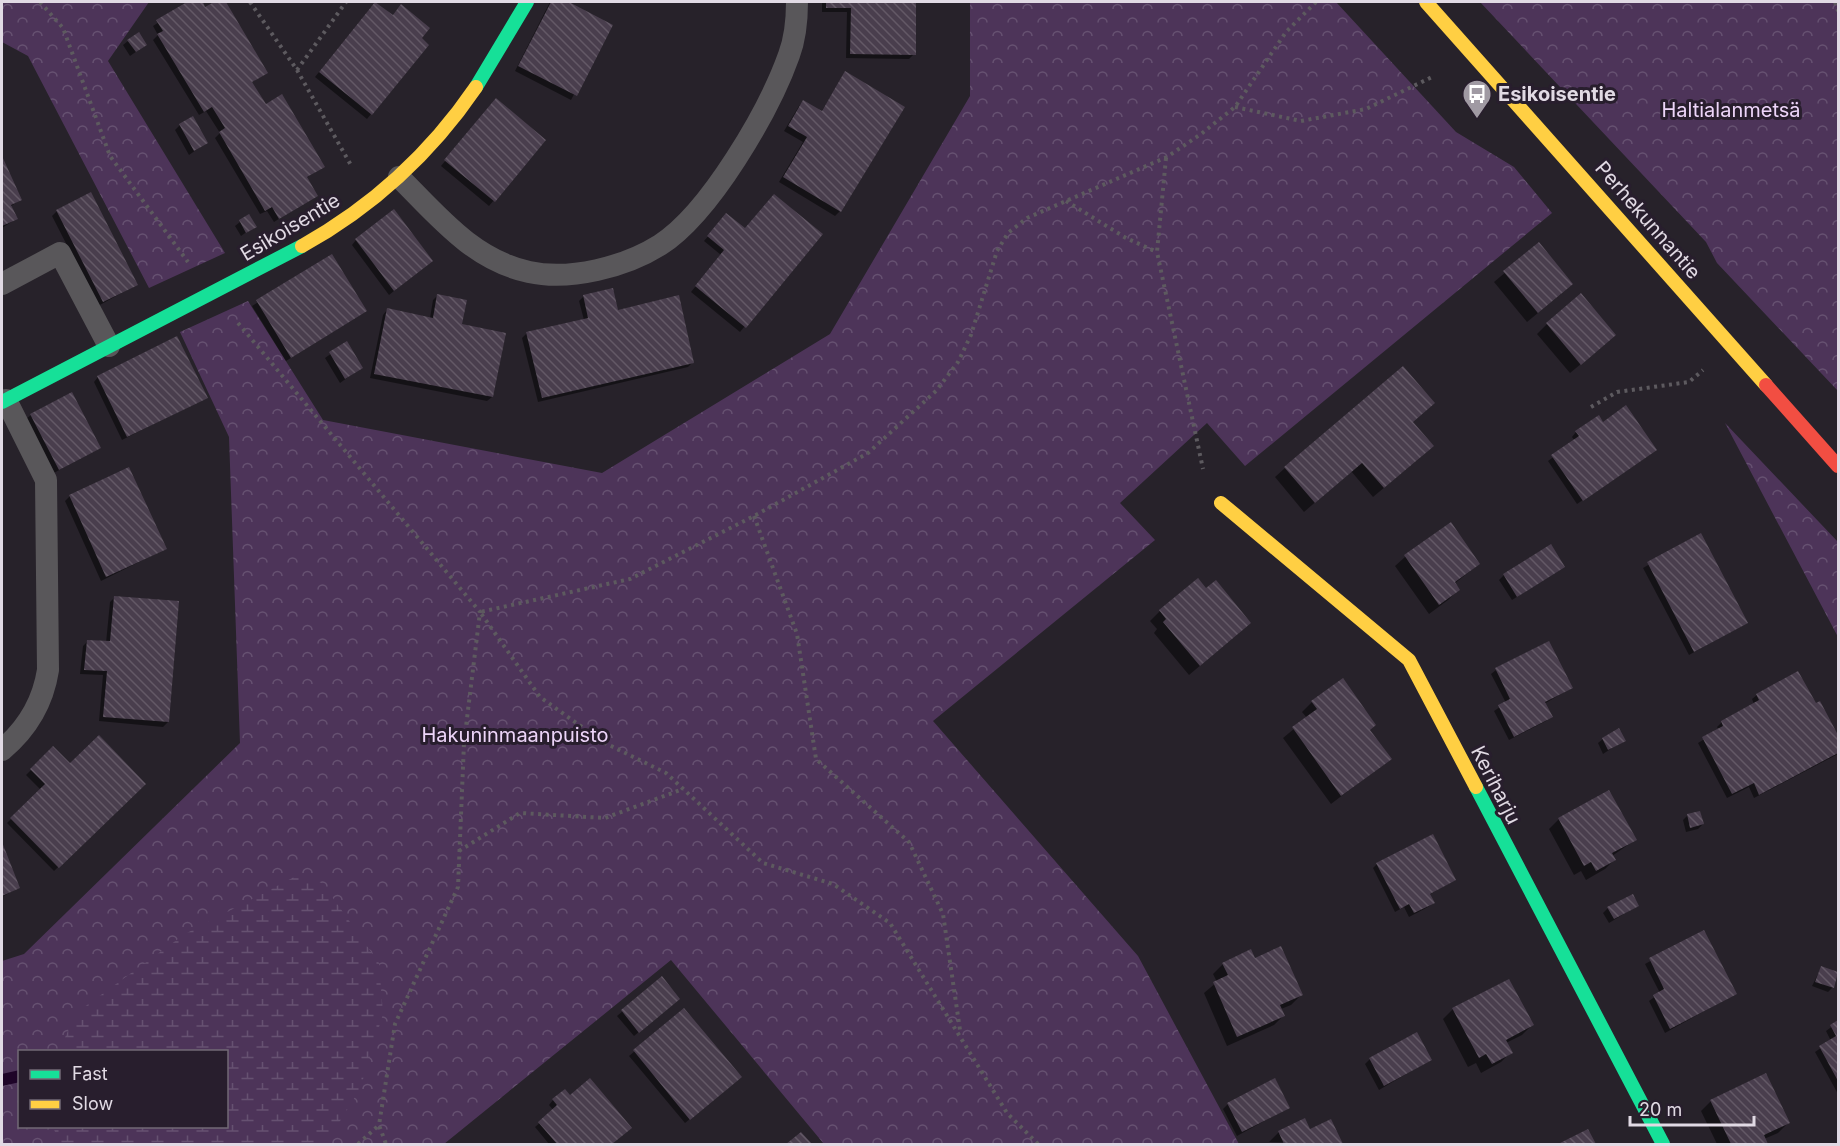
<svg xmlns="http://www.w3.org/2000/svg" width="1840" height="1146" viewBox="0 0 1840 1146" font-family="Inter,sans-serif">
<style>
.forest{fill:url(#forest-crowns);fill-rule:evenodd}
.wetland{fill:url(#wetland-marsh)}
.shadow{fill:#0007}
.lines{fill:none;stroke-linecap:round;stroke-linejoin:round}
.stream{stroke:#1e0428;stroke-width:12}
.building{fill:url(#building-back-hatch)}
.path{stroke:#5d5a5f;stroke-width:4;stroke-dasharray:3 4.5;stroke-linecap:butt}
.lane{stroke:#59575a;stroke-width:22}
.fast{stroke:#16e098;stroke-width:14}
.slow{stroke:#ffcf43;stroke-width:14}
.jam{stroke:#f24e42;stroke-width:14}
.labels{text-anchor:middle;stroke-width:6;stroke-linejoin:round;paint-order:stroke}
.poi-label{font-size:20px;font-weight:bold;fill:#e1dae4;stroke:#281e2d;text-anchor:start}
.park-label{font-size:20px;fill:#edd5f9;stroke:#281e2d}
.street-label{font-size:20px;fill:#e1dae4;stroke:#281e2d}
</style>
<defs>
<pattern id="forest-crowns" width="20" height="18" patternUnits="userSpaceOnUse" patternTransform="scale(1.5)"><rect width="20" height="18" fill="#4d3459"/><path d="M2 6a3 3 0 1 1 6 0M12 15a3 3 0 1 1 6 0" fill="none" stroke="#665171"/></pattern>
<pattern id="wetland-marsh" width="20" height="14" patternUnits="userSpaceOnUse" patternTransform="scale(1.5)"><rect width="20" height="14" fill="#4d3459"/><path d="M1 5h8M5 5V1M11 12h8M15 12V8" fill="none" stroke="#665171"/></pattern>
<pattern id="building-back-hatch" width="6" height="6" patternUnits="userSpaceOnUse" patternTransform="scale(1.5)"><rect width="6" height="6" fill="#493e4d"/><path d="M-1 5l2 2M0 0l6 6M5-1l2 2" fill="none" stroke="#635966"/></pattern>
</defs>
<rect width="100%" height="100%" fill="#27222a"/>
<!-- forest -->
<path class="forest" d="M2 2H149L108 61 225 253 149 288 28 56 2 42Z
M970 2H1336L1456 132 1514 167 1552 213 1245 466 1207 423 1120 503 1155 540 933 721 1138 956 1239 1144H824L671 960 444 1144H2V961L24 954 240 743 229 437 180 332 248 301 323 420 602 473 830 334 970 96ZM20 1052H226V1126H20Z
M1480 2H1838V391L1717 263 1706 242Z
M1725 423 1838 542V637Z"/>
<!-- wetland -->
<path class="wetland" d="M298 875 312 878 323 884 379 963 383 1014 360 1089 330 1137 321 1144H60L53 1127 226 1126V1052L59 1051 76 1013 185 934Z"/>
<!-- shadow -->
<path class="shadow" d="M190 2H201L205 9 216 2H224L266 72 251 83 265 106 323 167 306 178 316 195 274 222 267 211 260 214 215 138 220 133 206 111 199 115 153 40 158 35 153 26Z
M550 2H565L611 25 571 100 515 71Z
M822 2H915L914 54 909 59 846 58 847 12H822Z
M371 7V114L367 119 315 77Z
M128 41 140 49 130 56 123 45Z
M846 73 840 211 835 216 779 182 803 142 784 131 799 106 803 102 821 112Z
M491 105 544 140 489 206 441 166Z
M180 125 206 143 189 155 175 130Z
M2 159 21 199 10 207 16 219 2 228Z
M57 211 136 285 98 306 52 216Z
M722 220 744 230 821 234 740 332 691 292 721 255 704 241Z
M240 222 255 226 241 236 235 226Z
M356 240 431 261 389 295 352 245Z
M1539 244 1561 294 1527 322 1494 282Z
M332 256 365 311 286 361 252 306Z
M437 296 461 325 492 397 487 401 370 378 383 315 387 310 430 318 433 300Z
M584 296 617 312 692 363 688 367 538 402 522 338 527 333 584 320 579 301Z
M1547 324 1604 345 1570 373 1537 334Z
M346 343 361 368 340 383 325 358Z
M98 377 206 397 122 440 94 382Z
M31 415 99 447 54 473 26 419Z
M1412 422 1422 456 1373 497 1351 471 1304 512 1275 477 1285 468Z
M1603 424 1651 454 1577 504 1548 461 1575 441 1572 437 1576 432Z
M70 496 165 549 101 581 65 501Z
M1700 535 1746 623 1689 655 1643 568Z
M1405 557 1479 564 1454 584 1458 590 1448 600 1429 614 1395 566Z
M1563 567 1512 600 1499 580 1504 575Z
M115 597 168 722 163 727 99 721 103 675 80 674 83 646 88 641 106 643 110 602Z
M1160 611 1239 633 1189 675 1154 633 1157 629 1150 621Z
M1496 670 1571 688 1544 704 1551 716 1546 721 1509 740 1494 711 1506 703 1491 674Z
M1757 695 1815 705 1820 703 1838 739V754L1754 798 1749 787 1727 798 1698 743 1719 730 1717 727 1722 722 1754 704 1752 699Z
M1312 702 1369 730 1390 759 1331 804 1283 738 1307 718 1302 712Z
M1603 739 1624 740 1603 754 1598 743Z
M53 748 70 765 144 784 54 871 7 823 41 790 26 775Z
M1687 816 1703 824 1698 829 1686 832 1683 820Z
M1559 819 1635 840 1612 856 1614 860 1605 869 1586 880 1581 871 1574 875 1549 829Z
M2 846 18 888 2 897Z
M1377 864 1454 880 1429 895 1433 903 1428 907 1409 917 1404 907 1395 912 1373 868Z
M1637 906 1609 923 1603 913 1608 908Z
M1703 932 1735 994 1665 1033 1649 1001 1660 993 1645 964Z
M1254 960 1301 995 1291 1005 1281 1009 1284 1015 1274 1025 1227 1046 1204 993 1217 982 1213 974 1223 964Z
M1821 968 1833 987 1828 992 1812 986Z
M662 978 674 1003 634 1036 617 1016Z
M1453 1009 1532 1025 1522 1035 1506 1043 1511 1052 1501 1062 1481 1073 1476 1063 1468 1067 1443 1019Z
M684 1010 735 1082 685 1123 629 1056Z
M1838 1022V1094L1815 1052 1831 1041 1826 1031Z
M1370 1059 1430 1060 1379 1090 1365 1064Z
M570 1097 625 1132 611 1144H549L535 1127 554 1111 549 1105 553 1100Z
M1711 1101 1788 1123 1778 1133 1764 1139 1767 1144H1717L1701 1111Z
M1228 1104 1288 1108 1237 1136 1223 1109Z
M1330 1121 1342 1144 1269 1142 1279 1132 1309 1131Z"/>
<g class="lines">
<!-- stream -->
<path class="stream" d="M2 1080 20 1076"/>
</g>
<!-- building -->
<path class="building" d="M187 2H203L205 7 214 2H226L268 73 252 82 266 104 282 94 325 167 307 177 318 196 279 219 272 207 265 211 219 132 225 128 212 107 204 112 157 34 163 31 156 20Z
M375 2 393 15 401 4 430 28 422 38 429 45 372 115 319 72Z
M551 2H569L613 25 577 96 518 66Z
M826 2H916V55L850 54 851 8H826Z
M139 32 147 45 136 52 127 40Z
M845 71 905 107 841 212 783 177 807 137 788 126 803 100 822 111Z
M496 98 546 140 495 202 444 160Z
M193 116 208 143 194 151 179 124Z
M2 156 22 200 11 205 18 219 2 226Z
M91 192 138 285 103 302 56 210Z
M774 194 823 234 746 328 695 286 724 250 707 236 726 213 745 228Z
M394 209 433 261 394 291 355 239Z
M249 214 257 227 246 233 239 220Z
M1539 242 1573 284 1538 313 1503 271Z
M332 254 367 311 291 358 256 300Z
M613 288 618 310 679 295 694 363 542 398 526 332 588 318 583 295Z
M1581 293 1616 335 1581 365 1546 323Z
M437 294 467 300 462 324 506 333 493 397 374 374 387 308 433 318Z
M177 336 208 398 127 437 97 376Z
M347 341 363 368 345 379 329 352Z
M1403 366 1435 403 1413 422 1434 446 1384 488 1362 463 1315 503 1284 467Z
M72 392 101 448 59 470 30 414Z
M1626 405 1657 450 1583 501 1551 455 1579 436 1575 431 1599 415 1603 422Z
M129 467 167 549 106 577 69 495Z
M1451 522 1480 564 1455 582 1460 590 1439 605 1404 555Z
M1701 533 1748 623 1694 652 1647 562Z
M1551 544 1565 567 1517 597 1503 574Z
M1198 578 1206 588 1216 580 1251 623 1200 666 1163 622 1166 619 1159 610Z
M114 596 179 601 169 722 103 717 107 671 84 670 87 640 110 641Z
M1549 641 1573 688 1545 702 1553 717 1514 737 1498 705 1510 699 1495 668Z
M1798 671 1816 703 1820 701 1838 735V753L1759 795 1754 783 1732 794 1702 737 1723 726 1721 721 1759 700 1756 694Z
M1343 678 1376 725 1370 730 1392 759 1341 796 1292 727 1317 709 1311 701Z
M1619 728 1626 741 1608 750 1602 738Z
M99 735 146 784 59 868 10 818 45 784 30 769 53 746 70 763Z
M1609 790 1637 840 1612 853 1616 860 1596 871 1591 862 1584 866 1558 818Z
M1700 811 1704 824 1690 828 1687 814Z
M1433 834 1456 880 1430 894 1435 903 1414 913 1409 904 1400 909 1376 863Z
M2 842 20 888 2 896Z
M1633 894 1639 906 1614 919 1607 907Z
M1704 930 1737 994 1670 1029 1653 995 1664 989 1649 958Z
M1281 946 1303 995 1280 1005 1285 1016 1237 1037 1213 982 1228 975 1222 963 1251 949 1255 958Z
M1821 966 1838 972 1834 988 1815 982Z
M662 976 680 999 639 1033 621 1010Z
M1509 979 1534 1025 1506 1040 1513 1053 1492 1064 1486 1054 1479 1058 1452 1008Z
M684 1008 742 1077 690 1120 633 1050Z
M1838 1020V1081L1819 1046 1836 1036 1830 1025Z
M1417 1032 1432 1060 1384 1086 1369 1058Z
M1766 1073 1790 1123 1764 1135 1768 1144H1731L1710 1100Z
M590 1078 632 1128 612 1144H557L538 1122 557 1105 552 1099 565 1089 570 1095Z
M1275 1078 1290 1108 1242 1132 1227 1103Z
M1305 1118 1310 1129 1331 1119 1343 1144H1284L1278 1131Z
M1588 1129 1596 1144H1558Z
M801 1132 812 1144H786Z"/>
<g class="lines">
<!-- path -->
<path class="path" d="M40 2 63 28 110 156 188 262
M250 2 297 70 352 167
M1835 2 1838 11
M297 70 346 2
M1235 107 1301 121 1366 109 1432 77
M1166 158 1157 252 1203 469
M1066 201 1126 238 1157 252
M238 323 480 612 464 743 458 887 395 1024 379 1125 386 1144
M1591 407 1617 392 1689 382 1703 370
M754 516 797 634 816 759 909 842 943 914 960 1030
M459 851 520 813 605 818 683 789
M358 1144 379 1125
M1038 1144 1007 1113 890 923 833 884 763 863 666 773 603 742 540 697 480 612 630 579 754 516 868 453 936 391 958 362 971 335 997 251 1008 233 1027 218 1167 157 1201 134 1235 107 1286 32 1316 2"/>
<!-- lane -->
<path class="lane" d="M399 177C438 216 473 260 529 272 570 281 625 267 660 245 710 213 769 111 789 55 795 39 797 19 797 2
M2 284 60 253 109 346
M2 750C27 729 43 702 48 670L46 480 6 400"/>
<!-- fast -->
<path class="fast" d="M476 87 527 2
M2 402 302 246
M1476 787 1663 1144"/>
<!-- slow -->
<path class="slow" d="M1426 2 1766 385
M302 246C372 207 431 153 476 87
M1221 503 1409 660 1476 787"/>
<!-- jam -->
<path class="jam" d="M1766 385 1838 466"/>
</g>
<!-- icons -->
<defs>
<g id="bus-pin" transform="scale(1.5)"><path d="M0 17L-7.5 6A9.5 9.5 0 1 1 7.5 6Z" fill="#a09aa3" stroke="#281e2d"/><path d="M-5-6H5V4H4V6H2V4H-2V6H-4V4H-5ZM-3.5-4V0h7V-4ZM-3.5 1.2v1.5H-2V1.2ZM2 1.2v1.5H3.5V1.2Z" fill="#fff"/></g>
</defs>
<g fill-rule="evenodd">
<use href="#bus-pin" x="1477" y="94"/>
</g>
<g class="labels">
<!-- poi labels -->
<g class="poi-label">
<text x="1498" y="101">Esikoisentie</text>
</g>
<!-- park labels -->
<g class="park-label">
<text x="1731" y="117">Haltialanmetsä</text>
<text x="515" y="742">Hakuninmaanpuisto</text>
</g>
<!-- street labels -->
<g class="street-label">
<text transform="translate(1648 220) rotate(49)" y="7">Perhekunnantie</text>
<text transform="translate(290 227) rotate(-31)" y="7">Esikoisentie</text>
<text transform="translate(1496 785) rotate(63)" y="7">Keriharju</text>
</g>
</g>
<!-- border -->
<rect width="1840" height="1146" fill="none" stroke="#e1dae4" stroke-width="6"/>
<!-- legend -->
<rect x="18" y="1050" width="210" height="78" fill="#281e2d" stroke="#726976" stroke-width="1.5"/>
<rect x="30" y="1070" width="30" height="9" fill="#16e098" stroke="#726976" stroke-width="1.5"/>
<text x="72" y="1080" font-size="18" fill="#e1dae4">Fast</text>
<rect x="30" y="1100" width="30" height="9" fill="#ffcf43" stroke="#726976" stroke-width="1.5"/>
<text x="72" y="1110" font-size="18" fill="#e1dae4">Slow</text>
<!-- scale -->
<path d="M1630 1116v9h124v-9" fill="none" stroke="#e1dae4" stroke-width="3"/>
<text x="1639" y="1116" font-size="18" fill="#e1dae4" stroke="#281e2d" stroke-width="4.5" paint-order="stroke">20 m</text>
</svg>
